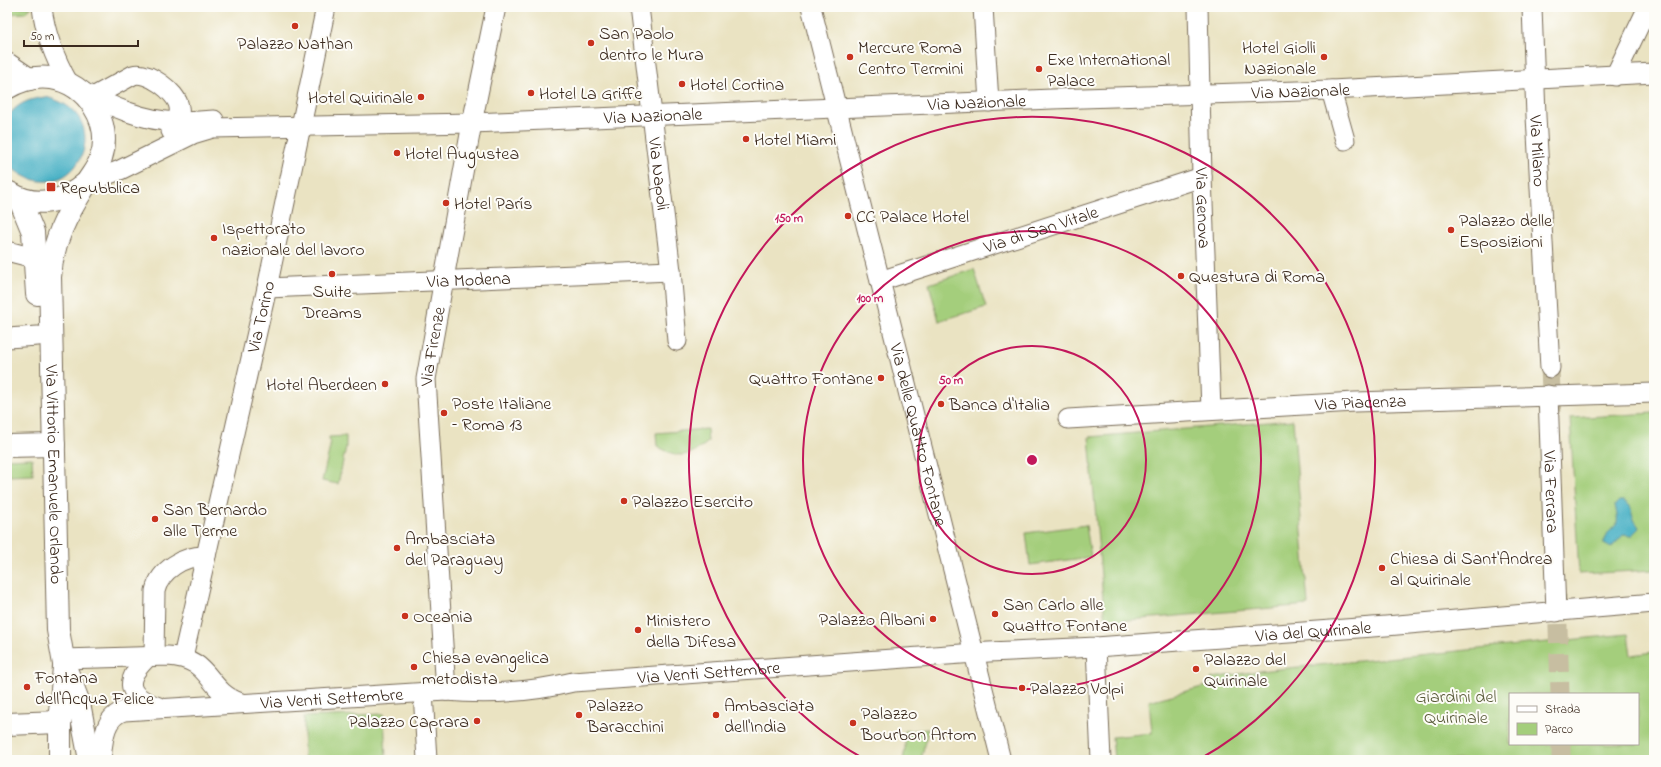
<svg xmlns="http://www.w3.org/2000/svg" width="1661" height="767" viewBox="0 0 1661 767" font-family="'Indie Flower',sans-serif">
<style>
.green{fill:#a4ce7b;stroke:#707c4c;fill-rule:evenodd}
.water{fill:#46b0c5;stroke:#406d72}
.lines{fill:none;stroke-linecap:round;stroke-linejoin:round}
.minor-tunnel{stroke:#c7bea1;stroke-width:19;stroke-dasharray:19 10;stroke-linecap:butt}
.minor-casing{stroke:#786b57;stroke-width:21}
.major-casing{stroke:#786b57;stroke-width:24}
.minor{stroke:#fff;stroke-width:19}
.major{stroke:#fff;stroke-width:22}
.ring{fill:none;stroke:#c2185b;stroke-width:2}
.poi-dot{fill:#c8321e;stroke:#fdfcf7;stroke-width:1.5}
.labels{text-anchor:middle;stroke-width:4;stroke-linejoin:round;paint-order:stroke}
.poi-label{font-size:18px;fill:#3b2a1e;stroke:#fdfcf7;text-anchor:start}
.street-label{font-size:18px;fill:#3b2a1e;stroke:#fdfcf7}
.park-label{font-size:18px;fill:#5a5b3a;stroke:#fdfcf7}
.centre{fill:#c2185b;stroke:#fdfcf7;stroke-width:2}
.ring-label{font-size:12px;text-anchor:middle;font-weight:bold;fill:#c2185b;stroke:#fdfcf7;stroke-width:4;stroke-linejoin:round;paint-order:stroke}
</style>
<rect width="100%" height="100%" fill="#fdfcf7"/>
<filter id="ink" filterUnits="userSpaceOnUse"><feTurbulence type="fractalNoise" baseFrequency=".025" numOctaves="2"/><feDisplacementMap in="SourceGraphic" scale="8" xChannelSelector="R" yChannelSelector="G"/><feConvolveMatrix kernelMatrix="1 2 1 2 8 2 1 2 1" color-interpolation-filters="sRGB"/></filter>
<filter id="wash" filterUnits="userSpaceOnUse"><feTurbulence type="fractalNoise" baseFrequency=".012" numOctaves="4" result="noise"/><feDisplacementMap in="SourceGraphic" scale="16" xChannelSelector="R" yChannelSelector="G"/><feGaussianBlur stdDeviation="0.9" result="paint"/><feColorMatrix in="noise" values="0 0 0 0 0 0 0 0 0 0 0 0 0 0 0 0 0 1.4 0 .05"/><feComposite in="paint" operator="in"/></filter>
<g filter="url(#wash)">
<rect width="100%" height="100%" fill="#eae3c2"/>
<!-- green -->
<path class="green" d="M7 7H32L25 13 7 14Z
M974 269 986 307 939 321 929 284Z
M1654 413V570L1579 574 1570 418Z
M1293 420 1308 605 1105 622 1089 437Z
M707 429 708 442C688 458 679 459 657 446L656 433Z
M346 436V447L338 484 322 481 330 447 329 437Z
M32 458 33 475 7 476V459Z
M1086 525 1091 557 1030 565 1026 533Z
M1628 634 1631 655 1654 652V760H1114L1112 737 1152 733 1149 701 1206 686 1212 678 1259 671ZM1510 694H1638V744H1510Z
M384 714 386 760H304V717Z
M928 729 921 760H903L905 749V731Z"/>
<!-- water -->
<path class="water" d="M45 97C114 111 84 199 28 178 21 175 9 168 7 160 5 153 7 127 7 118 16 104 28 99 45 97Z
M1619 501H1623C1635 507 1629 510 1634 519 1635 523 1638 524 1639 528L1631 536 1623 535 1611 548 1604 544C1603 532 1611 533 1616 525 1619 520 1616 511 1615 505Z"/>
</g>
<g filter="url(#ink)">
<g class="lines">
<!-- minor-tunnel -->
<path class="minor-tunnel" d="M1550 368 1552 412
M1557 595 1560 694
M1561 744V760"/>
<!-- minor casing -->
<g class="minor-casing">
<g id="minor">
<path d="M42 7C45 35 55 59 69 84"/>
<path id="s1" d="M639 7 671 271 677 341"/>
<path id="s2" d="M811 7 1001 760"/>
<path d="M983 7 989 102"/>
<path id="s3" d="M1198 7 1202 177 1211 409"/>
<path id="s4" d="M1532 7 1536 116 1550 368"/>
<path d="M1615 76 1648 7"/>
<path d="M1331 90 1345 140"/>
<path d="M81 91C110 106 143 121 177 122 189 122 202 121 214 120"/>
<path d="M93 97 133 75C147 70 177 92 179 107 181 116 175 124 171 131"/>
<path id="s5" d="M86 183 120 170 193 134 213 128 472 123 1052 99 1331 90 1654 73"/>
<path d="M7 251 34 258"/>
<path id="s6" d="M880 281 1202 177"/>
<path id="s7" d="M267 288 671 271"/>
<path d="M7 338 38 336"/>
<path id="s8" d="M1548 395 1556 612"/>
<path id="s9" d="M1068 419 1355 402 1654 393"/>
<path d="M1096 647 1101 760"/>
<path d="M154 656 155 591C160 570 184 555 206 556"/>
<path d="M148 657C123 681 126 696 159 707"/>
<path id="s10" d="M183 657 267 288 326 7"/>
<path d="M63 659 168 656C214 659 204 690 241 703"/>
<path id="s11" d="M446 691C489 695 532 692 573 682L989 652 1096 647 1386 626 1654 603"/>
<path id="s12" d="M446 691 426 379 472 123 496 7"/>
<path d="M423 692 427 760"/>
<path id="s13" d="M101 760C103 743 103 717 124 711L446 691 458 688"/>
</g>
</g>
<!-- major casing -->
<g class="major-casing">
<g id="major">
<path d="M7 64 29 79"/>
<path id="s14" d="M7 88C20 80 35 76 51 78 87 84 113 122 101 158 98 168 91 175 86 184 67 214 52 242 50 277L58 630 64 664 79 703 90 760"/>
<path d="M10 193C34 208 64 203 85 184"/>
<path d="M19 198 33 232 37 294"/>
<path d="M7 446 54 445"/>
<path d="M7 724 59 722"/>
<path d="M60 760V712L64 667"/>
</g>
</g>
<!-- minor -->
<use href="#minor" class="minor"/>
<!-- major -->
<use href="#major" class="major"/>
</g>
</g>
<!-- distance rings -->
<g class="ring">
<circle cx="1032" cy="460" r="114"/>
<circle cx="1032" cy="460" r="229"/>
<path d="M866 760A343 343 0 1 1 1198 760"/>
</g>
<!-- markers -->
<g class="poi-dot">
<circle cx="295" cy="26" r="4"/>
<circle cx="591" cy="43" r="4"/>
<circle cx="850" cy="57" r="4"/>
<circle cx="1324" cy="57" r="4"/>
<circle cx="1039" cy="69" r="4"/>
<circle cx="682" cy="84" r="4"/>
<circle cx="531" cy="93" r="4"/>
<circle cx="421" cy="97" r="4"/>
<circle cx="746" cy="139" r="4"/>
<circle cx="397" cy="153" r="4"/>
<rect x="46" y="182" width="10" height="10" rx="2"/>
<circle cx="446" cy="203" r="4"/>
<circle cx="848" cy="216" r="4"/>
<circle cx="1451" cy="230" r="4"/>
<circle cx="214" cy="238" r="4"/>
<circle cx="332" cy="274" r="4"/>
<circle cx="1181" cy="276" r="4"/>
<circle cx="881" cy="378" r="4"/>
<circle cx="385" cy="384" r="4"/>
<circle cx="941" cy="404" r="4"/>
<circle cx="444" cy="413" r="4"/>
<circle cx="624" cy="501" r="4"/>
<circle cx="155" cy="519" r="4"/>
<circle cx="397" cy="548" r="4"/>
<circle cx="1382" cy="568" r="4"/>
<circle cx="995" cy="614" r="4"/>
<circle cx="405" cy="616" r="4"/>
<circle cx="933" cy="619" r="4"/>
<circle cx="638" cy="630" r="4"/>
<circle cx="414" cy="667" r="4"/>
<circle cx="1196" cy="669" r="4"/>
<circle cx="27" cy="687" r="4"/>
<circle cx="1022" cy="688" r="4"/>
<circle cx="579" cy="715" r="4"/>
<circle cx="716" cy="715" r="4"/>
<circle cx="477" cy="721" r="4"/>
<circle cx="853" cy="723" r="4"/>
</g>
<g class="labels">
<!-- poi labels -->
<g class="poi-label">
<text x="599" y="39">San Paolo<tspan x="599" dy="21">dentro le Mura</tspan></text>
<text x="295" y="49" text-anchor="middle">Palazzo Nathan</text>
<text x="858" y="53">Mercure Roma<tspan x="858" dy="21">Centro Termini</tspan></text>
<text x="1316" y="53" text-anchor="end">Hotel Giolli<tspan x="1316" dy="21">Nazionale</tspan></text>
<text x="1047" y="65">Exe International<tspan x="1047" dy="21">Palace</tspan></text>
<text x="690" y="90">Hotel Cortina</text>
<text x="539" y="99">Hotel La Griffe</text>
<text x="413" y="103" text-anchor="end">Hotel Quirinale</text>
<text x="754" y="145">Hotel Miami</text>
<text x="405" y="159">Hotel Augustea</text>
<text x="60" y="193">Repubblica</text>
<text x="454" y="209">Hotel París</text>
<text x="856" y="222">CC Palace Hotel</text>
<text x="1459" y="226">Palazzo delle<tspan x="1459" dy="21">Esposizioni</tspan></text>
<text x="222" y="234">Ispettorato<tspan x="222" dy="21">nazionale del lavoro</tspan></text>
<text x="1189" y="282">Questura di Roma</text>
<text x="332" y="297" text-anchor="middle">Suite<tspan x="332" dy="21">Dreams</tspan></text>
<text x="873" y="384" text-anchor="end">Quattro Fontane</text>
<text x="377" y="390" text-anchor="end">Hotel Aberdeen</text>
<text x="452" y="409">Poste Italiane<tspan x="452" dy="21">– Roma 13</tspan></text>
<text x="949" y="410">Banca d'Italia</text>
<text x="632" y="507">Palazzo Esercito</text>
<text x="163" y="515">San Bernardo<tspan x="163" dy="21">alle Terme</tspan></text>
<text x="405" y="544">Ambasciata<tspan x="405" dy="21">del Paraguay</tspan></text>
<text x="1390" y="564">Chiesa di Sant'Andrea<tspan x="1390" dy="21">al Quirinale</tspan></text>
<text x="1003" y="610">San Carlo alle<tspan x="1003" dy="21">Quattro Fontane</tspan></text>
<text x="413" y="622">Oceania</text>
<text x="925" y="625" text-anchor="end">Palazzo Albani</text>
<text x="646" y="626">Ministero<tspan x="646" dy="21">della Difesa</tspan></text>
<text x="422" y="663">Chiesa evangelica<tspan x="422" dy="21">metodista</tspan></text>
<text x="1204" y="665">Palazzo del<tspan x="1204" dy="21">Quirinale</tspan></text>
<text x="35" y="683">Fontana<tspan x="35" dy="21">dell'Acqua Felice</tspan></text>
<text x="1030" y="694">Palazzo Volpi</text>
<text x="587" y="711">Palazzo<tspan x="587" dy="21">Baracchini</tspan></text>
<text x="724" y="711">Ambasciata<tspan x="724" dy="21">dell'India</tspan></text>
<text x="861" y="719">Palazzo<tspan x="861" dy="21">Bourbon Artom</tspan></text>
<text x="469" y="727" text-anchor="end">Palazzo Caprara</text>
</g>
<!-- street labels -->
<g class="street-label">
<text dy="6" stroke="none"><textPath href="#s5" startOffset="1227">Via Nazionale</textPath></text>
<text dy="6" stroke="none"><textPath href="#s5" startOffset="903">Via Nazionale</textPath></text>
<text dy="6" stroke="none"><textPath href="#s5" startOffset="579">Via Nazionale</textPath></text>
<text dy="6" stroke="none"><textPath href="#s4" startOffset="144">Via Milano</textPath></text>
<text dy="6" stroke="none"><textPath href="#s1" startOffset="168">Via Napoli</textPath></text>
<text dy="6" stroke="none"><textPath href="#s3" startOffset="201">Via Genova</textPath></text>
<text dy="6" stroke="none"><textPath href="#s6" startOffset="169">Via di San Vitale</textPath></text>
<text dy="6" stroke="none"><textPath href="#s7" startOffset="202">Via Modena</textPath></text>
<text dy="6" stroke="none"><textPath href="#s10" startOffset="349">Via Torino</textPath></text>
<text dy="6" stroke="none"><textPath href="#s12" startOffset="346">Via Firenze</textPath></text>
<text dy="6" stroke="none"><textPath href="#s9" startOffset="293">Via Piacenza</textPath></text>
<text dy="6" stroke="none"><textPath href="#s2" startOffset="441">Via delle Quattro Fontane</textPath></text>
<text dy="6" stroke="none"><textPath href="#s14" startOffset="481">Via Vittorio Emanuele Orlando</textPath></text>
<text dy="6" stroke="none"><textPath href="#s8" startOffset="97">Via Ferrara</textPath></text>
<text dy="6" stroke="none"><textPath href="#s11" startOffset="870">Via del Quirinale</textPath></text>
<text dy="6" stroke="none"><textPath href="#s11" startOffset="264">Via Venti Settembre</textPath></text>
<text dy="6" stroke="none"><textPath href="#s13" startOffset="266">Via Venti Settembre</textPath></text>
</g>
<!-- park labels -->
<g class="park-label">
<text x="1456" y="702">Giardini del<tspan x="1456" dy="21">Quirinale</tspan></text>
</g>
</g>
<circle cx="1032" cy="460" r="6" class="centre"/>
<g class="ring-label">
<text x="789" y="222">150 m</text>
<text x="870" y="302">100 m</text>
<text x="951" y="384">50 m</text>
</g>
<!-- margin -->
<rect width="1661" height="767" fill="none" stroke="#fdfcf7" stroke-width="24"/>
<!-- legend -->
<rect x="1509" y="693" width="130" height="52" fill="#fdfcf7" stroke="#afa8a0"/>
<rect x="1517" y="706" width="20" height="6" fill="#ffffff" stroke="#afa8a0"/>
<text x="1545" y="713" font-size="12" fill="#3b2a1e">Strada</text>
<rect x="1517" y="723" width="20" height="12" fill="#a4ce7b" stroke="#afa8a0"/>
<text x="1545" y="733" font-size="12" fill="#3b2a1e">Parco</text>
<!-- scale -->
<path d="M24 40v6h114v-6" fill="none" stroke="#3b2a1e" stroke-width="2"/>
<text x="30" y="40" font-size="12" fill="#3b2a1e" stroke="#fdfcf7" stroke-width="3" paint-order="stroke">50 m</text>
</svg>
